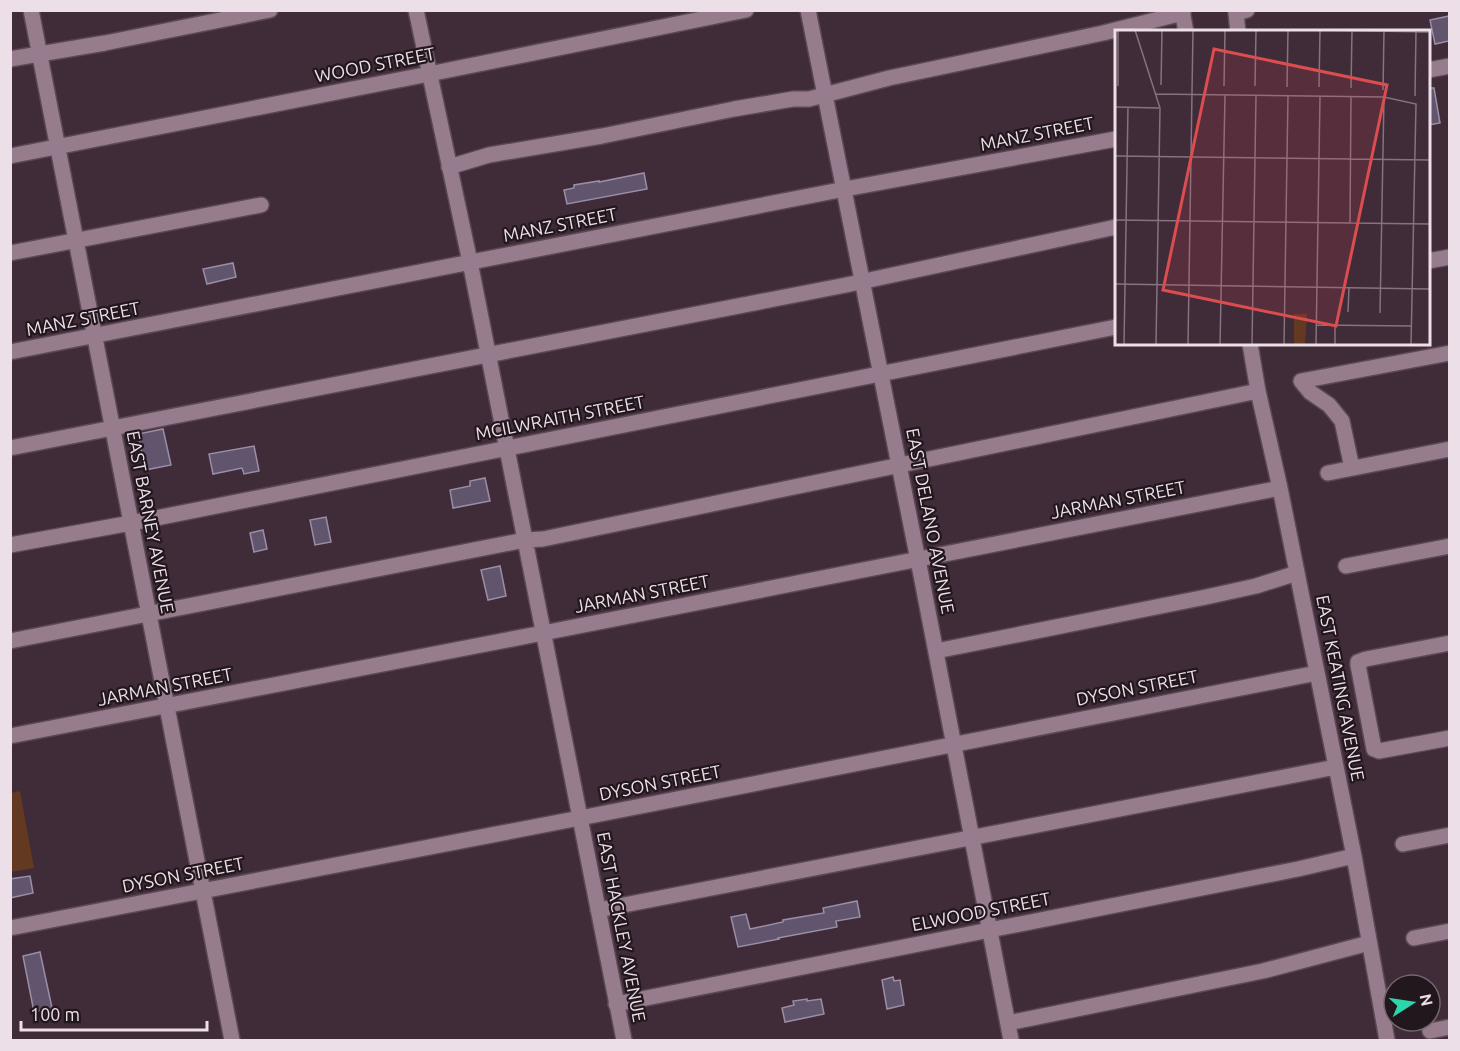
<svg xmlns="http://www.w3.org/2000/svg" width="1460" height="1051" viewBox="0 0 1460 1051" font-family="Ubuntu,sans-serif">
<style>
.green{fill:#643922}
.building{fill:#60556c;stroke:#9a8ea7;stroke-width:1.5}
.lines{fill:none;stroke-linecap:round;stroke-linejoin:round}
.minor-casing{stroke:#5a4854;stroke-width:18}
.minor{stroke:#967c8c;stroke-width:15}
.labels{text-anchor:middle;stroke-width:4.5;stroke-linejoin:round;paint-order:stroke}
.street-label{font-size:18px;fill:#eddfe8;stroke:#21171d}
.inset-road{fill:none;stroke:#85737f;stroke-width:1.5}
.view{fill:#db4d4e;fill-opacity:0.15;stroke:#db4d4e;stroke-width:3}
.inset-edge{fill:none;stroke:#eddfe8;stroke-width:3}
</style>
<rect width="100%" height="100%" fill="#402b39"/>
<!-- green -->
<path class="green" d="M20 791 34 868 11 872V793Z"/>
<!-- building -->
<path class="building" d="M1449 16V41L1435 44 1430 20Z
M1428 88H1434L1440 123 1428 125Z
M644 173 647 189 567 204 564 190 574 188V185L599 181V182Z
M233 263 236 277 207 284 203 269Z
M163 429 171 465 145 470 138 434Z
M254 446 259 471 244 474 242 468 213 474 209 454Z
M485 478 490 501 453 508 450 490 470 486V481Z
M326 517 331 542 315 545 310 520Z
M263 530 267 549 254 552 250 533Z
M500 566 506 596 488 600 481 570Z
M30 876 33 893 10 898V879Z
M857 901 860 917 836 921 837 927 778 938 779 939 738 947 731 917 746 914 750 929 783 922V920L824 913 823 908Z
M40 952 52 1008 34 1012 23 956Z
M893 977 894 981 900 980 904 1005 887 1009 882 980Z
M807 999V1001L821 999 824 1014 785 1022 782 1008 794 1005 793 1001Z"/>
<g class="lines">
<!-- minor casing -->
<g class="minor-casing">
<path id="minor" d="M31 10 232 1040
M416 10 470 262 624 1040
M808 10 921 575 1011 1040
M1182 10 1186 32
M1238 32 1236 13 1247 10
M10 59 105 43 270 10
M1428 70 1450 66
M10 156 429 74 746 10
M449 167 489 155 602 136 734 109 793 99H809L889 78 1103 33 1183 13
M10 253 261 205
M1428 261 1450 257
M1250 344 1258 391 1280 488 1354 856 1387 1040
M10 352 845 189 1116 139
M10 448 846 285 1116 227
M1352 468 1342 421 1329 405 1310 392 1301 381 1450 353
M1328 473 1450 449
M10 545 131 523 1116 327
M1346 566 1450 546
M10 641 525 540 543 539 1258 391
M1450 643 1366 659 1358 662V665L1374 749 1379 751 1450 738
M936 651 1206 597 1256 586 1297 573
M10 736 543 633 1280 488
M1403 844 1450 835
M598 910 1336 767
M10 928 580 818 1317 673
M1414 938 1450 931
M616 1004 1298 869 1354 856
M1008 1023 1263 971 1369 943
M1430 1031 1450 1027"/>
</g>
<!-- minor -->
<use href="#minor" class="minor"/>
</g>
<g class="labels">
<!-- street labels -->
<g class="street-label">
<text transform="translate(375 65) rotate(-11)" y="6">WOOD STREET</text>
<text transform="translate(1037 134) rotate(-11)" y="6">MANZ STREET</text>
<text transform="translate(560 225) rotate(-11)" y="6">MANZ STREET</text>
<text transform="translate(83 319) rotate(-11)" y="6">MANZ STREET</text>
<text transform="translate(560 418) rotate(-11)" y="6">MCILWRAITH STREET</text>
<text transform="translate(1118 500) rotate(-11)" y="6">JARMAN STREET</text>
<text transform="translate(930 521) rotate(79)" y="6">EAST DELANO AVENUE</text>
<text transform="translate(150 522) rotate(79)" y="6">EAST BARNEY AVENUE</text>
<text transform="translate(642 594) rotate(-11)" y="6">JARMAN STREET</text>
<text transform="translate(165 687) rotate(-11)" y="6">JARMAN STREET</text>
<text transform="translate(1137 688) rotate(-11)" y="6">DYSON STREET</text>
<text transform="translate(1340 688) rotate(79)" y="6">EAST KEATING AVENUE</text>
<text transform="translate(660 783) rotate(-11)" y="6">DYSON STREET</text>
<text transform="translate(183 875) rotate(-11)" y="6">DYSON STREET</text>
<text transform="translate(981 912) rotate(-11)" y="6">ELWOOD STREET</text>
<text transform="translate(621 927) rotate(79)" y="6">EAST HACKLEY AVENUE</text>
</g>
</g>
<!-- overview -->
<g transform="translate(1115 30)">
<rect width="315" height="315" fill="#402b39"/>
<path d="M179 284H192L190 315H179Z" fill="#643922"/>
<path class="inset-road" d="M20 0 45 78 41 315M199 0 315 2M46 55 47 0M3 56V0M109 56 110 0M140 56 141 0M172 57 173 0M204 57 205 0M236 58 237 1M268 60 269 1M40 64 269 67 301 74 296 315M300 66 301 1M0 77 44 78M0 126 315 130M0 190 315 194M235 193 236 66M0 254 315 259M233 282 234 258M265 283 269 67M201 295 297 296M9 315 13 77M73 315 78 0M105 315 110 65M137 315 141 65M169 315 173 65M201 315 205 66M220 315V295"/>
<path class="view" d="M99 19 272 55 221 296 48 260Z"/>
<rect width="315" height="315" class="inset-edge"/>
</g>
<!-- border -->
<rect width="1460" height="1051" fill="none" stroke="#eddfe8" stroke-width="24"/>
<!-- north arrow -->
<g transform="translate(1412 1003) rotate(78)"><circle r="28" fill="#21171d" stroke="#73676e" stroke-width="1.5"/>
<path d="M0-4.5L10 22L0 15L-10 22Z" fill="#2cd5ab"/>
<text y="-9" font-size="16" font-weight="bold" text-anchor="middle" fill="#eddfe8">N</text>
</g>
<!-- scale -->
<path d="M21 1021v9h186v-9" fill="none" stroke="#eddfe8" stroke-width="3"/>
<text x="30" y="1021" font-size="18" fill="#eddfe8" stroke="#21171d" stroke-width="4.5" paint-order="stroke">100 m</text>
</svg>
